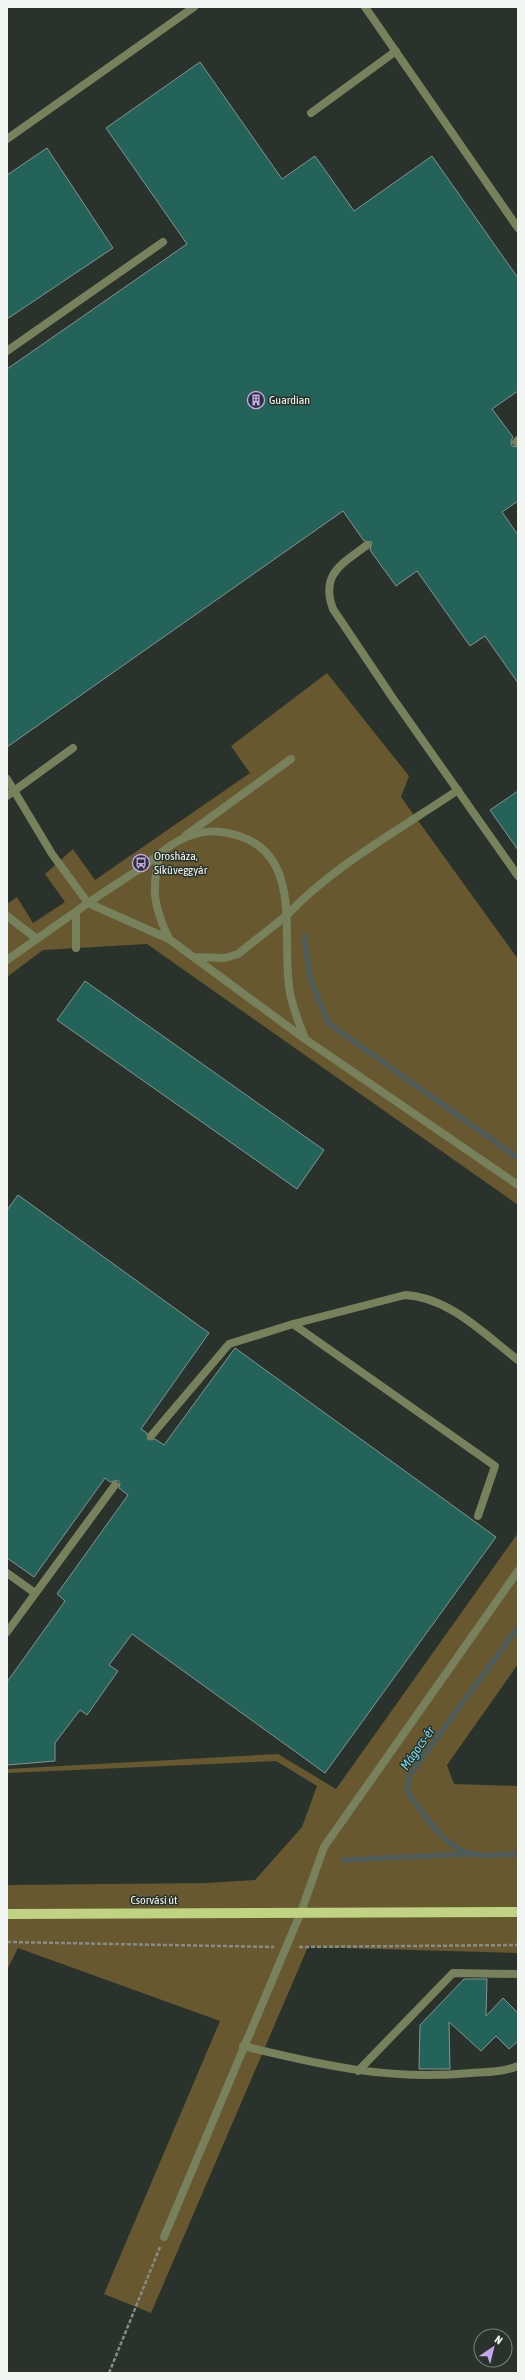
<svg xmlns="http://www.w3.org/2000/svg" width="525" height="2380" viewBox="0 0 525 2380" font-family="'Asap Condensed',sans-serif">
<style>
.green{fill:#675830}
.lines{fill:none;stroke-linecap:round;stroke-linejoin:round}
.stream{stroke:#4c5b5c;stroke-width:5}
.building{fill:#236359;stroke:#869491}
.path{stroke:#858c86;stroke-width:2.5;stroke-dasharray:4 2;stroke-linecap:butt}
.service{stroke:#77815b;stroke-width:8}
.minor{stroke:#77815b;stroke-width:8}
.primary{stroke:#bfd382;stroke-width:10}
.labels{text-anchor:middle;stroke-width:3;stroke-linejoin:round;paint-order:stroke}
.poi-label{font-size:12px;fill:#f1f6f2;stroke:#29322b;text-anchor:start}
.street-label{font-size:12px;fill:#f1f6f2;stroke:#29322b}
.water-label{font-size:13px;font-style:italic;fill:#77daee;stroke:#29322b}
</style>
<rect width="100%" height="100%" fill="#29322b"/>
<!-- green -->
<path class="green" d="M327 673 409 776 401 797 518 959V1205L147 944 43 950 7 977V904L17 897 33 923 65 902 45 874 73 849 95 880 250 773 231 746Z
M518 1533V1664L447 1765 454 1784 518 1786V1953L308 1947 151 2313 104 2294 220 2021 18 1948 7 1970V1885L206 1883 255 1880 302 1827 317 1786 276 1761 7 1773V1769L278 1754 336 1789Z"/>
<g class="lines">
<!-- stream -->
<path class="stream" d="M304 936 310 978 328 1023 518 1158
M518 1627 409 1776 407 1791C422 1812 445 1849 472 1854 486 1857 504 1854 518 1854
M343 1860 470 1854"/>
</g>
<!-- building -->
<path class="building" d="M200 62 282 179 315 156 354 211 432 156 518 278V391L492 409 513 437 511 441 512 446 518 447V501L502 512 518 535V683L485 636 470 646 417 571 396 586 370 550 372 542 364 541 343 511 7 747V369L187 244 106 128Z
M47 148 113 248 7 319V175Z
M518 791V850L490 810Z
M85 981 324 1150 297 1189 57 1020Z
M18 1195 209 1333 141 1429 147 1433 148 1440 155 1439 164 1445 235 1348 496 1537 325 1773 132 1634 109 1665 118 1671 87 1715 80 1710 55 1743V1761L7 1765V1682L65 1601 57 1594 128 1495 119 1488 120 1483 118 1480 110 1482 105 1478 34 1577 7 1558V1210Z
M464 1979H487L486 2016 503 1998 518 2013V2041L509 2049 496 2036 481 2051 449 2022 450 2069H419L420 2025Z"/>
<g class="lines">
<!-- path -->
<path class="path" d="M7 1942 274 1947
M299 1947 518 1945
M109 2373 160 2247"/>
<!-- service -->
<path class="service" d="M365 7 518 228
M311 113 396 51
M7 139 194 7
M7 351 163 242
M516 442 518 440
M367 545C342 564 320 574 333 609L392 697 518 876
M7 779 52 854 88 903
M7 796 73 748
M185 836 291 759
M287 915C333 866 402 828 458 790
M7 916 37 939
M76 948V912
M293 1324 495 1466 478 1516
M151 1436 229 1344 293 1324 405 1295C449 1297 484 1334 518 1360
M7 1573 35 1593
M7 1632 115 1485
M243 2046C320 2065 390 2081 471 2073 487 2072 503 2072 518 2066
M358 2071 453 1973 518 1974"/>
<!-- minor -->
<path class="minor" d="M161 853C150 888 154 907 169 939
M88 903C105 891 123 880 141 868 154 859 166 847 180 840 200 830 218 829 239 836 305 857 280 940 290 993 293 1009 300 1025 305 1039
M194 957 225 958 238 954 287 915
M7 960 88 903 169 939 305 1039 518 1185
M164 2237 301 1912 324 1847 518 1571"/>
<!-- primary -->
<path class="primary" d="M7 1914 518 1912"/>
</g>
<!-- icons -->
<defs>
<g id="building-ring" transform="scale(0.9)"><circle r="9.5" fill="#29322b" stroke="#c6a6f0" stroke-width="1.5"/><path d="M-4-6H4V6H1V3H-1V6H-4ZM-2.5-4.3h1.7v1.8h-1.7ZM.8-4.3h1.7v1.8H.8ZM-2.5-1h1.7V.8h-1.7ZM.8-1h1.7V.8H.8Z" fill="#c6a6f0"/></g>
<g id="bus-ring" transform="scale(0.9)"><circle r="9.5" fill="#29322b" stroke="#c6a6f0" stroke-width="1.5"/><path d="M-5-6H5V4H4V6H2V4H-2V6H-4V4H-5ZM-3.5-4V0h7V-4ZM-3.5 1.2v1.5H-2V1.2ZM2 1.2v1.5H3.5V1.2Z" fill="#c6a6f0"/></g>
</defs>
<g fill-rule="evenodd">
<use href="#building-ring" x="256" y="400"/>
<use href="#bus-ring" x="141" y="863"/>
</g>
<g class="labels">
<!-- poi labels -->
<g class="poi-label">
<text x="269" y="404">Guardian</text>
<text x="154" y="860">Orosháza,<tspan x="154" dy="14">Síküveggyár</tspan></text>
</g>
<!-- street labels -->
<g class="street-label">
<text x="154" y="1904">Csorvási út</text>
</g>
<!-- water labels -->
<g class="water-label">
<text transform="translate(417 1748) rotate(-55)" y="5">Mágocs-ér</text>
</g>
</g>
<!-- border -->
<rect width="525" height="2380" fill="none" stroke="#f1f6f2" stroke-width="16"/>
<!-- north arrow -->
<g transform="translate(493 2348) rotate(35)"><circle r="19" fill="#29322b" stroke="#79807b"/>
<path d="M0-3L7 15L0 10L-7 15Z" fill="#c6a6f0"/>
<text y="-6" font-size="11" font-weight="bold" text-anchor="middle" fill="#f1f6f2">N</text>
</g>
</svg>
